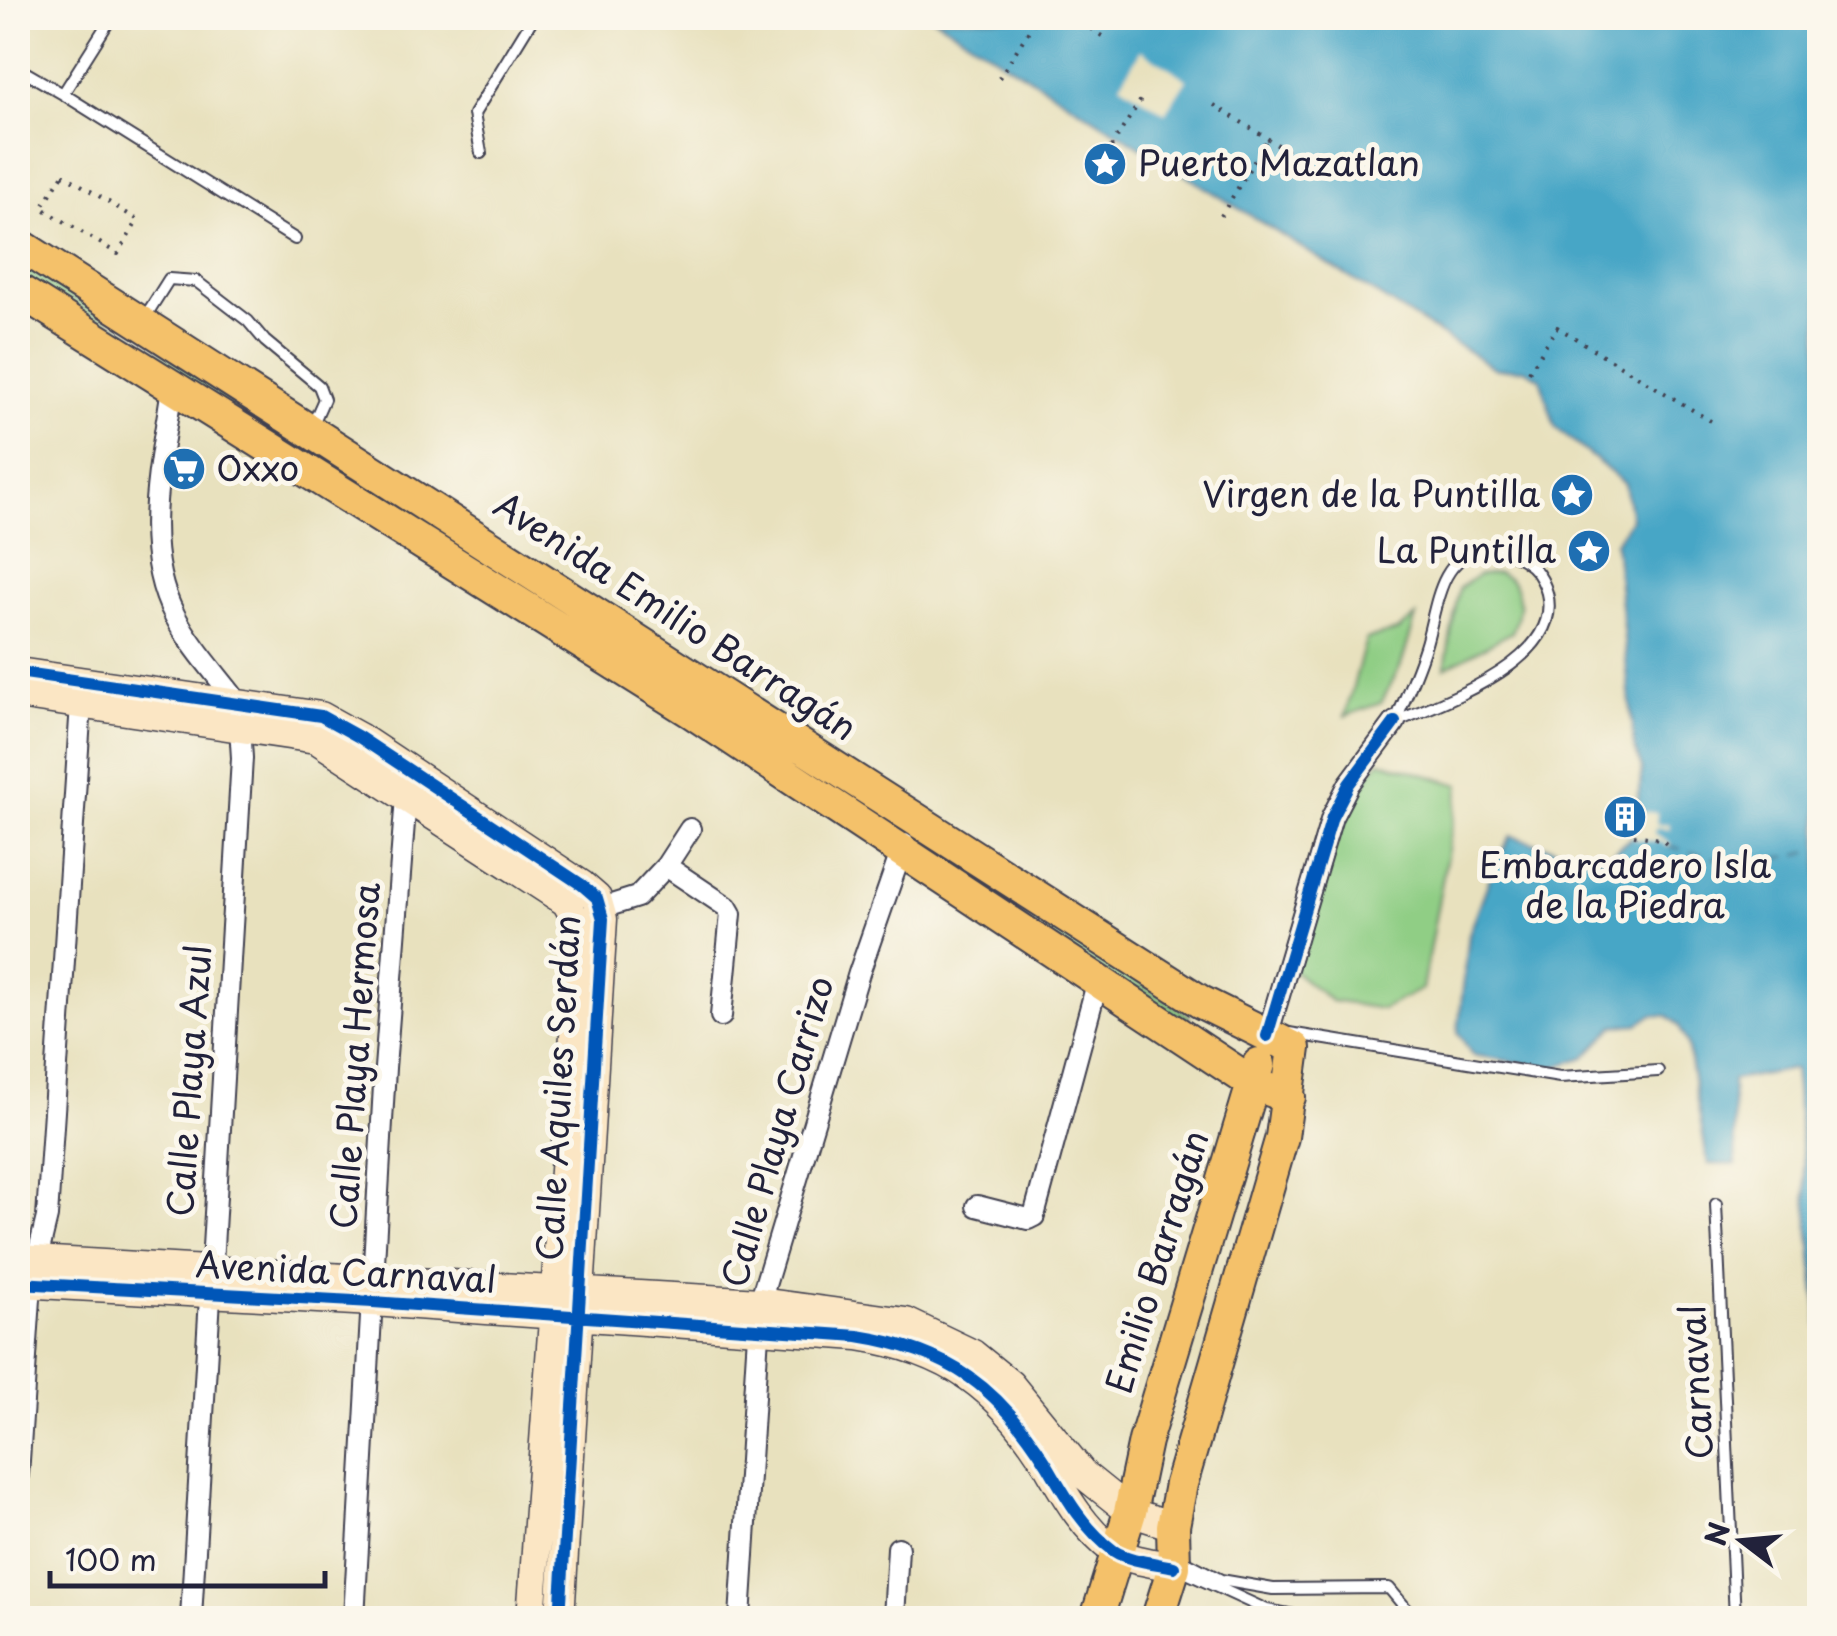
<svg xmlns="http://www.w3.org/2000/svg" width="1837" height="1636" viewBox="0 0 1837 1636" font-family="'Playpen Sans',sans-serif">
<style>
.green{fill:#90ce85;stroke:#597860;stroke-width:2.5}
.water{fill:#47a6c6;stroke:#346480;stroke-width:2.5}
.pier{fill:#e8e1be}
.lines{fill:none;stroke-linecap:round;stroke-linejoin:round}
.ferry{stroke:#335d7a;stroke-width:2.5;stroke-dasharray:12 10;stroke-linecap:butt}
.lane-casing{stroke:#403f4f;stroke-width:14}
.street-casing{stroke:#403f4f;stroke-width:24}
.secondary-casing{stroke:#403f4f;stroke-width:31}
.primary-casing{stroke:#403f4f;stroke-width:36}
.path{stroke:#403f4f;stroke-width:4;stroke-dasharray:2.5 8;stroke-linecap:butt}
.lane{stroke:#fff;stroke-width:10}
.street{stroke:#fff;stroke-width:20}
.secondary{stroke:#fbe6c4;stroke-width:28}
.primary{stroke:#f4c16b;stroke-width:32}
.cycleway-casing{stroke:#fbf7ec;stroke-width:19}
.cycleway{stroke:#0057b8;stroke-width:12}
.labels{text-anchor:middle;stroke-width:10;stroke-linejoin:round;paint-order:stroke}
.poi-label{font-size:35px;fill:#22223b;stroke:#fbf7ec;text-anchor:start}
.street-label{font-size:35px;fill:#22223b;stroke:#fbf7ec}
</style>
<rect width="100%" height="100%" fill="#fbf7ec"/>
<filter id="ink" filterUnits="userSpaceOnUse"><feTurbulence type="fractalNoise" baseFrequency=".01" numOctaves="2"/><feDisplacementMap in="SourceGraphic" scale="20" xChannelSelector="R" yChannelSelector="G"/><feConvolveMatrix kernelMatrix="1 2 1 2 8 2 1 2 1" color-interpolation-filters="sRGB"/></filter>
<filter id="wash" filterUnits="userSpaceOnUse"><feTurbulence type="fractalNoise" baseFrequency=".0048" numOctaves="4" result="noise"/><feDisplacementMap in="SourceGraphic" scale="40" xChannelSelector="R" yChannelSelector="G"/><feGaussianBlur stdDeviation="2.25" result="paint"/><feColorMatrix in="noise" values="0 0 0 0 0 0 0 0 0 0 0 0 0 0 0 0 0 1.4 0 .05"/><feComposite in="paint" operator="in"/></filter>
<g filter="url(#wash)">
<rect width="100%" height="100%" fill="#e8e1be"/>
<!-- green -->
<path class="green" d="M18 261 285 432 279 443 18 277Z
M1497 573C1525 580 1522 611 1512 632L1445 668 1459 588 1479 575Z
M1416 617 1401 665 1381 703 1345 716 1366 639 1397 631Z
M1380 761 1460 785 1422 989 1382 1009 1331 1001 1291 969 1340 811Z
M947 857 1190 1016 1183 1024 940 867Z"/>
<!-- water -->
<path class="water" d="M934 18H1819V1327L1794 1069 1732 1080 1736 1165 1708 1164 1687 1043 1678 1025 1668 1016 1652 1015 1638 1024 1615 1026 1585 1057 1553 1068 1472 1055 1458 1032 1469 934 1494 867 1511 836 1588 858H1606L1634 835 1642 769 1634 745 1615 542 1631 519 1625 484 1555 427 1540 378 1524 369H1496Z"/>
<!-- pier -->
<path class="pier" d="M1141 50 1187 79 1165 113 1120 84Z
M1636 811 1657 813 1656 824 1670 825 1669 830 1656 828 1655 834 1671 844 1668 847 1661 842 1633 839Z"/>
<g class="lines">
<!-- ferry -->
<path class="ferry" d="M1669 846 1745 866 1820 849"/>
</g>
</g>
<g filter="url(#ink)">
<g class="lines">
<!-- lane casing -->
<g class="lane-casing">
<path id="lane" d="M18 68 63 94 111 18
M63 94 295 239
M481 153 474 114 533 18
M145 317 169 279 196 281 248 321 265 341 319 386 324 399 312 426
M1482 549C1505 549 1531 558 1542 580 1580 655 1445 701 1395 722 1406 697 1417 672 1425 647 1437 610 1437 559 1482 549Z
M1289 1033 1560 1077 1658 1071
M1716 1204 1735 1618
M1179 1558 1221 1580 1273 1589 1389 1588 1414 1618
M1180 1570 1267 1610 1310 1618"/>
</g>
<!-- street casing -->
<g class="street-casing">
<path id="street" d="M172 387C162 461 138 546 175 616 191 647 218 676 239 704
M666 866 727 907 731 914 721 1016
M602 908 637 897 666 866 690 829
M1267 1036 1332 817 1349 784 1395 722
M977 1206 1028 1219 1034 1216 1098 980
M18 1475 31 1284 47 1217 81 704
M191 1618 242 758 240 727
M354 1618 385 1068 406 797
M740 1618 760 1302 859 973 904 844
M894 1618 898 1548"/>
</g>
<!-- secondary casing -->
<g class="secondary-casing">
<path id="secondary" d="M18 672 321 716 359 737 582 885 597 898 603 919 560 1618
M18 695 316 739 566 902 578 923 574 1035 531 1618
M18 1259 760 1302 906 1322 973 1354 1010 1384 1084 1475 1130 1512 1173 1526
M18 1283 373 1302 858 1336C949 1350 1000 1388 1048 1466 1066 1497 1084 1529 1114 1551 1129 1561 1156 1563 1174 1567"/>
</g>
<!-- primary casing -->
<g class="primary-casing">
<path id="primary" d="M18 244 1201 1002 1294 1048 1282 1137 1181 1484 1173 1526 1174 1567 1158 1618
M18 290 692 712 1254 1084 1289 1097
M1097 1618 1130 1512 1145 1441 1259 1064"/>
</g>
<!-- path -->
<path class="path" d="M1073 18 1102 36
M999 78 1037 18
M1214 105 1294 155
M1111 147 1142 98
M63 174 138 220 118 254 42 208Z
M1221 216 1268 138
M1529 372 1557 327 1717 425
M1634 835 1660 839 1669 846"/>
<!-- lane -->
<use href="#lane" class="lane"/>
<!-- street -->
<use href="#street" class="street"/>
<!-- secondary -->
<use href="#secondary" class="secondary"/>
<!-- primary -->
<use href="#primary" class="primary"/>
<!-- cycleway casing -->
<g class="cycleway-casing">
<path id="cycleway" d="M18 672 321 716 359 737 582 885 597 898 603 919 560 1618
M1267 1036 1332 817 1349 784 1395 722
M18 1283 373 1302 858 1336C949 1350 1000 1388 1048 1466 1066 1497 1084 1529 1114 1551 1129 1561 1156 1563 1174 1567"/>
</g>
<!-- cycleway -->
<use href="#cycleway" class="cycleway"/>
</g>
</g>
<!-- icons -->
<defs>
<g id="sight-disc" transform="scale(2.25)"><circle r="9.5" fill="#1f6fb2" stroke="#fbf7ec"/><path d="M0-6L1.8-2.2L6-1.7L2.9 1.2L3.7 5.4L0 3.3L-3.7 5.4L-2.9 1.2L-6-1.7L-1.8-2.2Z" fill="#fff"/></g>
<g id="supermarket-disc" transform="scale(2.25)"><circle r="9.5" fill="#1f6fb2" stroke="#fbf7ec"/><path d="M-6-5.5h2.5l.6 2H6L4.5 2H-2.5L-4.4-4H-6ZM-1.5 3.2a1.3 1.3 0 1 0 .1 0ZM3 3.2a1.3 1.3 0 1 0 .1 0Z" fill="#fff"/></g>
<g id="building-disc" transform="scale(2.25)"><circle r="9.5" fill="#1f6fb2" stroke="#fbf7ec"/><path d="M-4-6H4V6H1V3H-1V6H-4ZM-2.5-4.3h1.7v1.8h-1.7ZM.8-4.3h1.7v1.8H.8ZM-2.5-1h1.7V.8h-1.7ZM.8-1h1.7V.8H.8Z" fill="#fff"/></g>
</defs>
<g fill-rule="evenodd">
<use href="#sight-disc" x="1105" y="164"/>
<use href="#supermarket-disc" x="184" y="469"/>
<use href="#sight-disc" x="1572" y="495"/>
<use href="#sight-disc" x="1589" y="551"/>
<use href="#building-disc" x="1625" y="817"/>
</g>
<g class="labels">
<!-- poi labels -->
<g class="poi-label">
<text x="1138" y="176">Puerto Mazatlan</text>
<text x="216" y="481">Oxxo</text>
<text x="1540" y="507" text-anchor="end">Virgen de la Puntilla</text>
<text x="1556" y="563" text-anchor="end">La Puntilla</text>
<text x="1625" y="878" text-anchor="middle">Embarcadero Isla<tspan x="1625" dy="40">de la Piedra</tspan></text>
</g>
<!-- street labels -->
<g class="street-label">
<text transform="translate(675 617) rotate(33)" y="12">Avenida Emilio Barragán</text>
<text transform="translate(356 1056) rotate(-86)" y="12">Calle Playa Hermosa</text>
<text transform="translate(190 1081) rotate(-86)" y="12">Calle Playa Azul</text>
<text transform="translate(559 1088) rotate(-87)" y="12">Calle Aquiles Serdán</text>
<text transform="translate(778 1132) rotate(-74)" y="12">Calle Playa Carrizo</text>
<text transform="translate(1158 1262) rotate(-73)" y="12">Emilio Barragán</text>
<text transform="translate(346 1273) rotate(3)" y="12">Avenida Carnaval</text>
<text transform="translate(1697 1382) rotate(-93)" y="12">Carnaval</text>
</g>
</g>
<!-- margin -->
<rect width="1837" height="1636" fill="none" stroke="#fbf7ec" stroke-width="60"/>
<!-- north arrow -->
<g transform="translate(1742 1541) rotate(286)" stroke="#fbf7ec" stroke-width="8" paint-order="stroke">
<path d="M0-8L18 38L0 25L-18 38Z" fill="#22223b"/>
<text y="-15" font-size="28" font-weight="bold" text-anchor="middle" fill="#22223b">N</text>
</g>
<!-- scale -->
<path d="M50 1571v15h275v-15" fill="none" stroke="#22223b" stroke-width="5"/>
<text x="65" y="1571" font-size="30" fill="#22223b" stroke="#fbf7ec" stroke-width="8" paint-order="stroke">100 m</text>
</svg>
